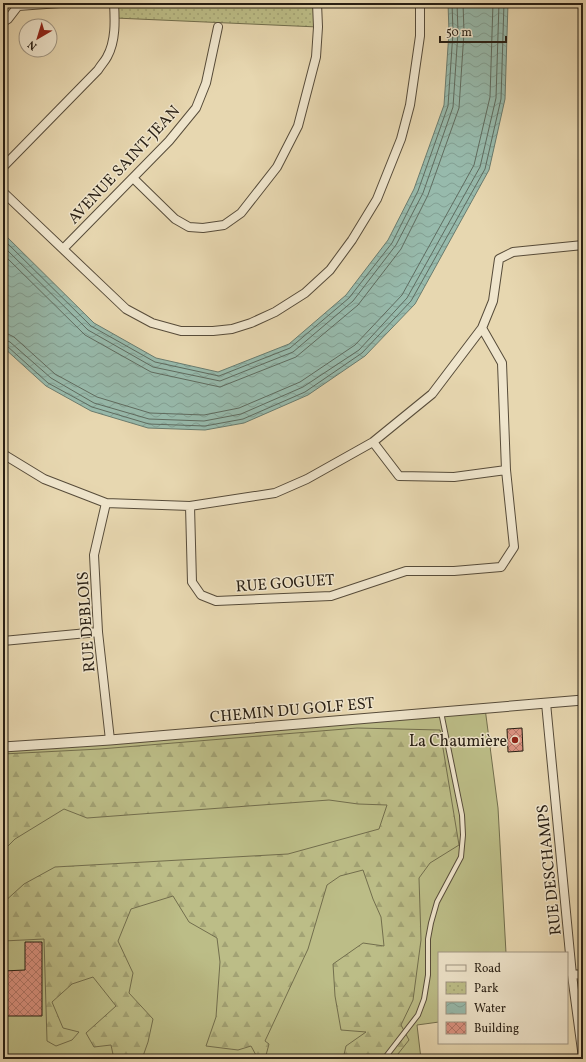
<svg xmlns="http://www.w3.org/2000/svg" width="586" height="1062" viewBox="0 0 586 1062" font-family="Vollkorn,serif">
<style>
.green{fill:#bcbd87;stroke:#726e4d}
.forest{fill:url(#forest-firs);stroke:#726e4d}
.park{fill:url(#park-dots);stroke:#726e4d}
.water{fill:url(#water-waves);stroke:#6a7c6f}
.lines{fill:none;stroke-linecap:round;stroke-linejoin:round}
.shore{stroke:#5f6c60;stroke-width:1}
.building{fill:url(#building-cross-hatch);stroke:#271e13}
.service-casing{stroke:#574c3a;stroke-width:6}
.minor-casing{stroke:#574c3a;stroke-width:10}
.tertiary-casing{stroke:#574c3a;stroke-width:11}
.service{stroke:#efe5cc;stroke-width:4}
.minor{stroke:#efe5cc;stroke-width:8}
.tertiary{stroke:#efe5cc;stroke-width:9}
.poi-dot{fill:#8f2418;stroke:#efe5cc;stroke-width:1.5}
.labels{text-anchor:middle;stroke-width:3;stroke-linejoin:round;paint-order:stroke}
.street-label{font-size:16px;fill:#271e13;stroke:#efe5cc}
.poi-label{font-size:16px;fill:#271e13;stroke:#efe5cc;text-anchor:end}
</style>
<defs>
<pattern id="forest-firs" width="22" height="20" patternUnits="userSpaceOnUse"><rect width="22" height="20" fill="#bcbd87"/><path d="M5 1l3.5 6h-7zM16 11l3.5 6h-7z" fill="#a2a274"/></pattern>
<pattern id="park-dots" width="8" height="8" patternUnits="userSpaceOnUse"><rect width="8" height="8" fill="#bcbd87"/><path d="M2 2h.1M6 6h.1" fill="none" stroke="#a2a274" stroke-width="1.8" stroke-linecap="round"/></pattern>
<pattern id="water-waves" width="16" height="10" patternUnits="userSpaceOnUse"><rect width="16" height="10" fill="#97baac"/><path d="M0 5q4-4 8 0t8 0" fill="none" stroke="#829f93"/></pattern>
<pattern id="building-cross-hatch" width="8" height="8" patternUnits="userSpaceOnUse"><rect width="8" height="8" fill="#db9281"/><path d="M0 0l8 8M0 8l8-8" fill="none" stroke="#b27768"/></pattern>
</defs>
<rect width="100%" height="100%" fill="#e7d7b0"/>
<filter id="stains"><feTurbulence type="fractalNoise" baseFrequency=".005" numOctaves="4"/><feColorMatrix values="0 0 0 0 .2 0 0 0 0 .09 0 0 0 0 .02 0 0 0 .5 -.17"/></filter>
<radialGradient id="worn" r=".72"><stop offset=".6" stop-color="#630" stop-opacity="0"/><stop offset="1" stop-color="#630" stop-opacity=".3"/></radialGradient>
<!-- green -->
<path class="green" d="M485 708 498 808 506 953H439V1022L417 1025 421 1059H3V745Z"/>
<!-- forest -->
<path class="forest" d="M357 728 440 730 459 845 430 863 419 878 421 940 413 1000 401 1025 409 1040 394 1059H343L346 1046 366 1032 341 1030 335 996 333 964 363 943 384 946 381 917 373 899 363 870 340 876 327 885 308 949 265 1041 269 1044 265 1059H256L257 1057 251 1046 238 1050 206 1046 216 1017 220 962 217 938 189 922 173 896 131 909 118 941 133 973 129 993 153 1019 148 1042 142 1059H114L111 1045 94 1047 86 1033 116 1006 93 977 72 984 52 1002 63 1028 79 1032 72 1040 56 1046 47 1041 44 939 3 941V903L24 884 55 867 288 854 379 829 387 805 358 804 329 800 87 818 64 809 15 839 3 851V754L100 749Z"/>
<!-- park -->
<path class="park" d="M114 3H317L318 27 115 18Z"/>
<!-- water -->
<path class="water" d="M448 3H508L505 99 489 170 415 304 365 356 308 395 244 423 205 430 148 428 91 411 46 386 3 347V233L94 323 156 358 218 372 289 344 346 295 388 240 414 189 444 105 449 32Z"/>
<g class="lines">
<!-- shore -->
<path class="shore" d="M3 239 91 326 155 362 219 376 290 348 349 298 392 243 418 191 448 106 453 32 452 3
M3 246 88 330 153 367 220 381 293 352 353 301 396 245 423 193 453 107 458 32 457 3
M3 254 85 335 151 372 220 387 296 357 358 305 401 249 428 195 459 108 464 32 463 3
M3 333 8 334 14 337 55 374 97 397 150 413 204 415 239 408 300 382 355 345 402 295 474 165 490 97 493 3
M3 339 10 342 51 378 94 403 149 419 204 421 241 414 303 387 359 350 407 298 480 167 496 98 499 3
M3 344 7 346 48 383 92 407 149 424 205 426 243 419 305 392 362 353 411 301 485 169 501 99 504 3"/>
</g>
<!-- building -->
<path class="building" d="M522 728 523 751 508 752 507 729Z
M25 942H42V1016H5V1006H3V971L25 970Z"/>
<g class="lines">
<!-- service casing -->
<g class="service-casing">
<path id="service" d="M384 1059 418 1015 424 999 428 975V939L431 923 437 902 461 857 463 835 462 815 441 712"/>
</g>
<!-- minor casing -->
<g class="minor-casing">
<path id="minor" d="M18 6 60 3
M3 22 8 19 18 6 17 3
M3 167 98 70C101 65 105 61 107 57 116 41 115 20 114 3
M133 178 175 219 189 227 203 228 224 225 241 213 277 167 298 126 316 57 318 27 317 3
M3 192 126 309 152 323 181 331H213L232 329 251 323 275 312 305 293 330 270 352 240 377 199 401 139 410 105 420 36V3
M63 249 169 141 196 108 206 83 218 27
M373 442 399 476 454 477 506 470
M3 454 44 479 106 503 190 506 275 493 307 479 373 442 432 394 482 328 493 301 499 259 513 252 583 245
M106 503 94 555 98 632 110 740
M190 506 192 582 201 595 216 601 331 596 406 571H454L501 567 514 547 506 470 502 363 482 328
M3 641 98 632
M546 703 572 975 583 1058
M572 975 583 974"/>
</g>
<!-- tertiary casing -->
<g class="tertiary-casing">
<path id="tertiary" d="M3 747 110 740 583 700"/>
</g>
<!-- service -->
<use href="#service" class="service"/>
<!-- minor -->
<use href="#minor" class="minor"/>
<!-- tertiary -->
<use href="#tertiary" class="tertiary"/>
</g>
<!-- markers -->
<circle class="poi-dot" cx="515" cy="740" r="4"/>
<g class="labels">
<!-- street labels -->
<g class="street-label">
<text transform="translate(123 164) rotate(-47)" y="6">AVENUE SAINT-JEAN</text>
<text transform="translate(285 582) rotate(-4)" y="6">RUE GOGUET</text>
<text transform="translate(85 622) rotate(-94)" y="6">RUE DEBLOIS</text>
<text transform="translate(292 709) rotate(-5)" y="6">CHEMIN DU GOLF EST</text>
<text transform="translate(548 870) rotate(-96)" y="6">RUE DESCHAMPS</text>
</g>
<!-- poi labels -->
<g class="poi-label">
<text x="507" y="746">La Chaumière</text>
</g>
</g>
<!-- margin -->
<rect width="586" height="1062" fill="none" stroke="#e7d7b0" stroke-width="16"/>
<rect x="4" y="4" width="578" height="1054" fill="none" stroke="#271e13" stroke-width="2"/>
<rect x="8" y="8" width="570" height="1046" fill="none" stroke="#271e13"/>
<!-- legend -->
<rect x="438" y="952" width="130" height="92" fill="#efe5cc" stroke="#9f9582"/>
<rect x="446" y="965" width="20" height="6" fill="#efe5cc" stroke="#9f9582"/>
<text x="474" y="972" font-size="12" fill="#271e13">Road</text>
<rect x="446" y="982" width="20" height="12" fill="url(#park-dots)" stroke="#9f9582"/>
<text x="474" y="992" font-size="12" fill="#271e13">Park</text>
<rect x="446" y="1002" width="20" height="12" fill="url(#water-waves)" stroke="#9f9582"/>
<text x="474" y="1012" font-size="12" fill="#271e13">Water</text>
<rect x="446" y="1022" width="20" height="12" fill="url(#building-cross-hatch)" stroke="#9f9582"/>
<text x="474" y="1032" font-size="12" fill="#271e13">Building</text>
<!-- north arrow -->
<g transform="translate(38 38) rotate(218)"><circle r="19" fill="#efe5cc" stroke="#9f9582"/>
<path d="M0-3L7 15L0 10L-7 15Z" fill="#8f2418"/>
<text y="-6" font-size="11" font-weight="bold" text-anchor="middle" fill="#271e13">N</text>
</g>
<!-- scale -->
<path d="M440 36v6h66v-6" fill="none" stroke="#271e13" stroke-width="2"/>
<text x="446" y="36" font-size="12" fill="#271e13" stroke="#efe5cc" stroke-width="3" paint-order="stroke">50 m</text>
<rect width="100%" height="100%" filter="url(#stains)"/>
<rect width="100%" height="100%" fill="url(#worn)"/>
</svg>
